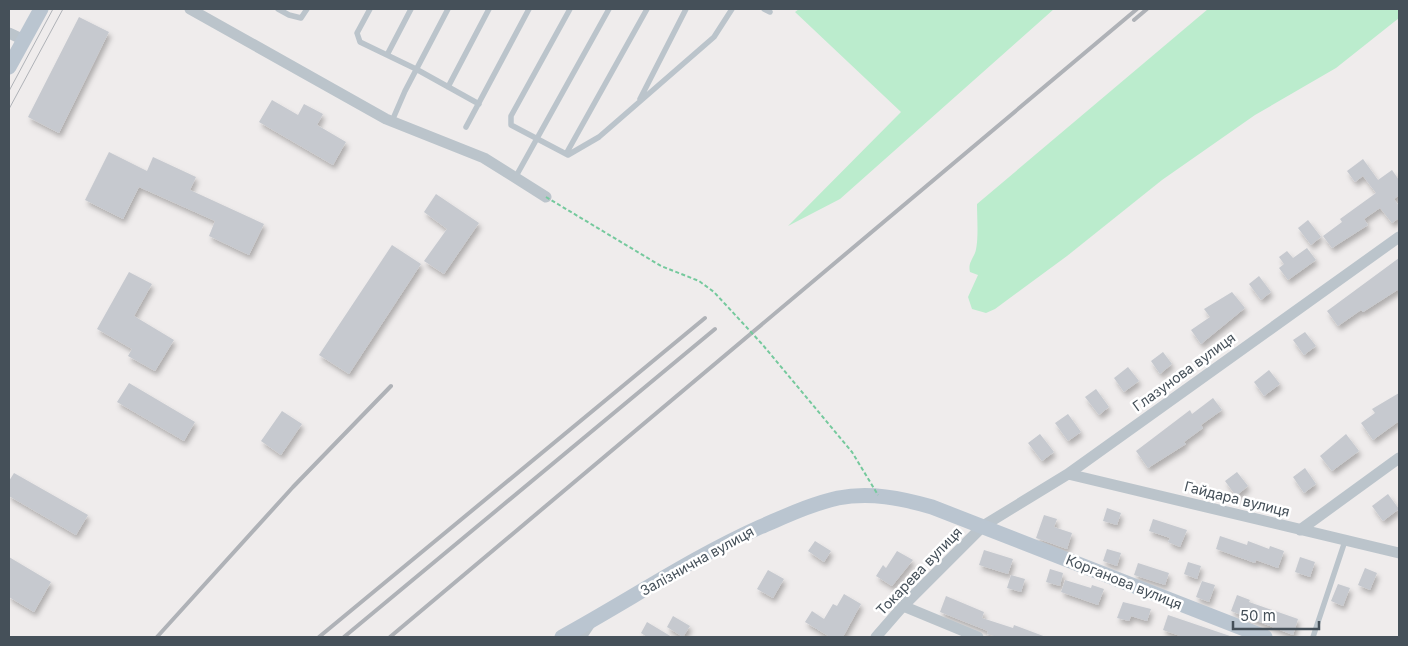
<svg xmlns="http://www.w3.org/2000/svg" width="1408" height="646" viewBox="0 0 1408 646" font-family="Inter,sans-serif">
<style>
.green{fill:#bbeccd}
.building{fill:#c6c9cf;filter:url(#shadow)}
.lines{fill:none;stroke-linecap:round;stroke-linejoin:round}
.lane{stroke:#bbc4cb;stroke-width:5.5}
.street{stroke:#bbc4cb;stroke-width:11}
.secondary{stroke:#bac5d0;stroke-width:15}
.tram{stroke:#afb2b7;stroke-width:1}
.rail{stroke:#afb2b7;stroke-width:4}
.path-bridge{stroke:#75c99d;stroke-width:2;stroke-dasharray:4 2.5;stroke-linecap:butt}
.labels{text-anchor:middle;stroke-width:5;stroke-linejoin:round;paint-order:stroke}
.street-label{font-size:14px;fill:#455059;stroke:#fff}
</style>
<defs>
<filter id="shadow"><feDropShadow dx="2.5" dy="4.5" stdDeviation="2.5" flood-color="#0004"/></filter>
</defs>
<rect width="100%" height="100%" fill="#efecec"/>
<!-- green -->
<path class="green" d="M799 9H1054L840 199 788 226 901 112 795 12Z
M1208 9H1399V18L1336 68 1255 115 1162 180 1067 256 995 309 986 313 972 309 968 297 978 275 970 272C968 264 972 260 975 253 979 242 977 216 977 204Z"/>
<!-- building -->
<path class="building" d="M79 17 109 32 59 133 28 117Z
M272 100 298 115 304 104 323 114 317 125 346 142 333 165 259 122Z
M109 152 147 171 153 157 196 177 190 190 264 224 249 255 209 236 215 221 139 187 123 219 85 200Z
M1363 159 1378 180 1392 170 1399 180V195L1394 199 1399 206V218L1392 223 1380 208 1364 219 1368 225 1332 248 1323 236 1342 222 1340 219 1376 193 1363 176 1355 182 1347 171Z
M436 194 479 223 444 274 424 261 447 229 424 212Z
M1308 220 1321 237 1311 245 1298 228Z
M392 245 421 264 349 374 319 355Z
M1307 248 1316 260 1288 280 1279 268 1284 264 1279 257 1287 251 1293 258Z
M1399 258V289L1363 312 1361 310 1338 326 1327 311Z
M129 272 152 284 134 316 174 340 155 371 128 356 132 349 97 329Z
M1259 276 1271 292 1261 300 1249 284Z
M1232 292 1245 308 1201 344 1191 330 1210 317 1204 309Z
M1305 332 1316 346 1304 355 1293 340Z
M1163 352 1172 364 1160 374 1151 361Z
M1128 367 1139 381 1124 392 1114 378Z
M1269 370 1280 384 1264 396 1254 382Z
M129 383 195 422 184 441 117 402Z
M1096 389 1109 407 1099 415 1085 397Z
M1399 393V421L1373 440 1361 423 1375 413 1372 409Z
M1213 398 1222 410 1201 425 1203 428 1184 442 1186 444 1148 468 1136 451 1190 410 1192 414Z
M282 411 302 424 281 455 261 441Z
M1068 414 1081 432 1068 441 1055 423Z
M1040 434 1054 452 1042 461 1028 443Z
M1346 434 1359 451 1332 471 1320 456Z
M1305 468 1316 484 1304 493 1293 477Z
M1237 472 1248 486 1236 496 1225 481Z
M14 473 88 515 76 535 9 496V481Z
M1388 494 1399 509 1383 521 1372 506Z
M1107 508 1121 513 1117 525 1103 521Z
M1044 515 1057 519 1054 527 1072 533 1067 549 1036 538Z
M1153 519 1187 530 1180 547 1168 542 1170 538 1149 531Z
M1220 536 1247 545 1248 541 1269 549 1270 546 1284 551 1278 568 1256 560 1255 563 1216 549Z
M815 541 831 551 824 562 808 551Z
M1107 549 1121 553 1117 566 1103 561Z
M984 550 1013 559 1008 574 979 565Z
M897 551 913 560 892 586 876 576 883 565 886 568Z
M9 557 51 582 34 612 9 597Z
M1300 557 1315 562 1310 577 1295 572Z
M1188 562 1201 566 1197 579 1184 574Z
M1138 563 1169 573 1165 585 1134 575Z
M1365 568 1377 573 1370 590 1358 585Z
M1050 569 1063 573 1060 586 1046 582Z
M768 570 784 579 773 598 757 589Z
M1011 575 1025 579 1021 592 1007 588Z
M1065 580 1091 588 1092 585 1104 589 1098 605 1061 592Z
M1202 581 1215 585 1209 602 1196 597Z
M1338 584 1350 588 1343 606 1331 601Z
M844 594 861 604 843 637H830L805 622 812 611 824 619 833 604 837 606Z
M1237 595 1250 600 1249 602 1298 619 1293 635 1231 611Z
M946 596 984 612 982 618 1013 628 1014 625 1046 637H998L987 634 988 631 940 612Z
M1123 602 1151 609 1147 621 1131 616 1129 621 1117 618Z
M1168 615 1230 636V637H1183L1163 630Z
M673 616 690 626 683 637 667 627Z
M647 622 672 637H647L641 633Z"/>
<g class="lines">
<!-- lane -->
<path class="lane" d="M278 9 289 15 301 18 307 9
M370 9 357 33 360 42 416 69 479 104
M570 9 511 116V125L568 155 599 137 714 37 732 9
M764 9 770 12
M387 55 411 9
M448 87 489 9
M640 99 686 9
M392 121 405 91 448 9
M466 127 529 9
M566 154 647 9
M515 178 609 9
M1313 637 1345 541"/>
<!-- street -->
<path class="street" d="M190 9 386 119 484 158 546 197
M9 33 24 40
M1068 474 1399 553
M1300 530 1399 458
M903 606 978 637
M581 637 591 622
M876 637 903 606 983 526 1068 474 1399 237"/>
<!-- secondary -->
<path class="secondary" d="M9 67 41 9
M562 637C628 601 691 558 760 527 786 516 811 504 838 498 870 492 901 498 932 507L1265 637"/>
<!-- tram -->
<path class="tram" d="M9 91 53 9
M9 109 63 9"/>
<!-- rail -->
<path class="rail" d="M1134 20 1147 9
M157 637 293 487 391 386
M319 637 705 318
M344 637 715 329
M390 637 1137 9"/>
<!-- path-bridge -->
<path class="path-bridge" d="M546 197 661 266 699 281 714 292 762 344 852 452 878 495"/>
</g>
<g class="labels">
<!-- street labels -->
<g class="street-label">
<text transform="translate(1184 372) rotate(-36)" y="5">Глазунова вулиця</text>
<text transform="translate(1237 499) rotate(14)" y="5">Гайдара вулиця</text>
<text transform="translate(697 561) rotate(-29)" y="5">Залізнична вулиця</text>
<text transform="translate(919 571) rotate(-46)" y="5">Токарева вулиця</text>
<text transform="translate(1124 582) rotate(22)" y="5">Корганова вулиця</text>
</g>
</g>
<!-- border -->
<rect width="1408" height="646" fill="none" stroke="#455059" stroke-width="20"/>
<!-- scale -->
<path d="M1233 621v8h86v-8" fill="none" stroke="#455059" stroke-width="2.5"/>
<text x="1240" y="621" font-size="15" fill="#455059" stroke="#ffffff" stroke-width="4" paint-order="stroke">50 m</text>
</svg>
